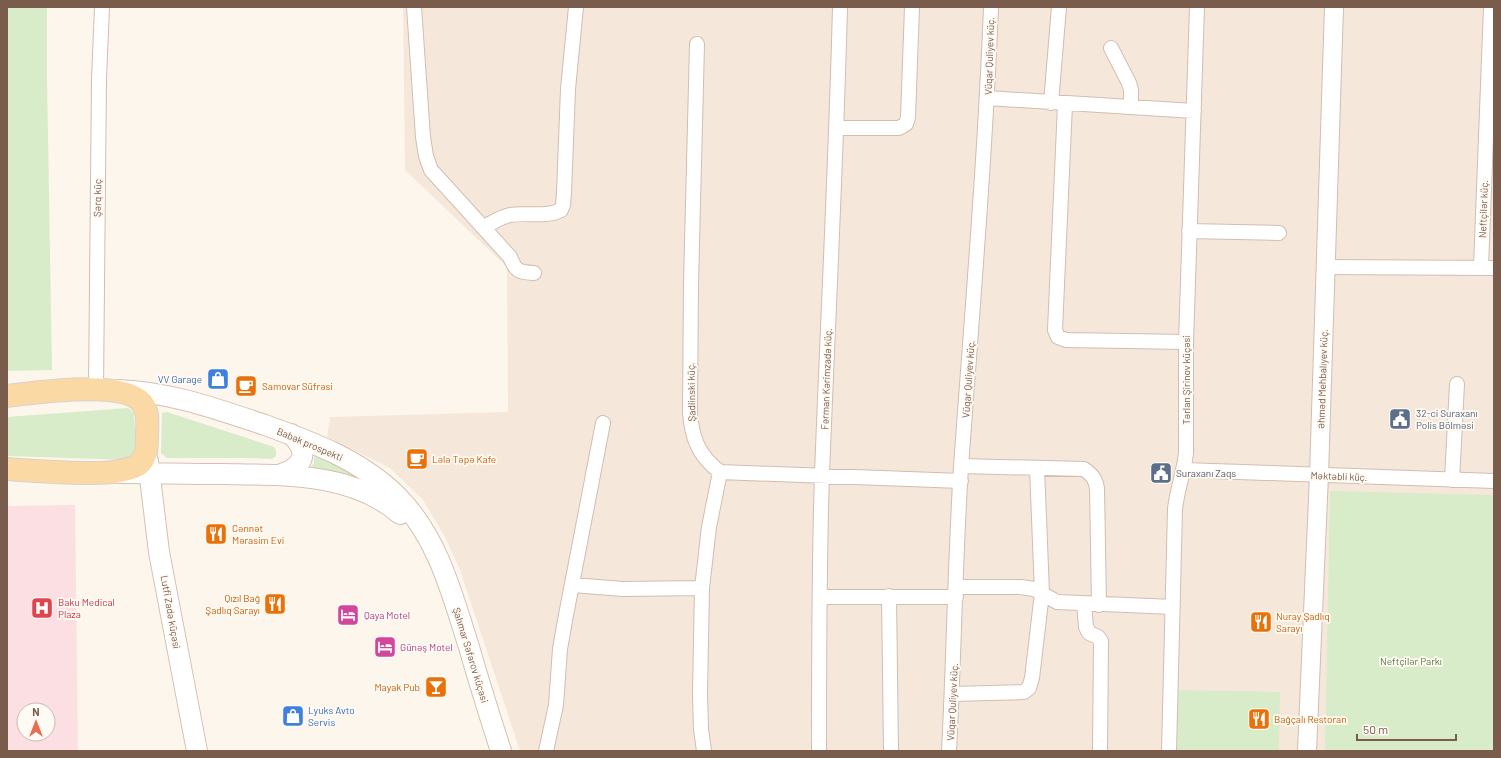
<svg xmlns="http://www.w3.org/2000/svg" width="1501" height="758" viewBox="0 0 1501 758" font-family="Barlow,sans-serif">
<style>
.residential{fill:#f5e8da}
.medical{fill:#fbdfe3;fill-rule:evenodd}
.green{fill:#d8ecc9}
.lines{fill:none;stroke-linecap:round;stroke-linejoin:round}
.minor-casing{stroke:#d1beb0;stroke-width:16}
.tertiary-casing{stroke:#d1beb0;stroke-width:20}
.secondary-casing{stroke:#d6c0b0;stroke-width:22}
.primary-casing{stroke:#dad1cd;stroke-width:24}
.minor{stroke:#fff;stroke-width:14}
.tertiary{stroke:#fff;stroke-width:18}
.secondary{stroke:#fff;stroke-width:20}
.primary{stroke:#fbd9a5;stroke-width:22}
.labels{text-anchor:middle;stroke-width:3.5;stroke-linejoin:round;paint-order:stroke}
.street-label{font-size:10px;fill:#7a5c4d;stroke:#fffaf3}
.shop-label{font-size:10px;fill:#366cbe;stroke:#fffaf3;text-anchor:end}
.food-label{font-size:10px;fill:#c56008;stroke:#fffaf3;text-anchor:start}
.service-label{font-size:10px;fill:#4e5e75;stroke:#fffaf3;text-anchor:start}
.health-label{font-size:10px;fill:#be3a42;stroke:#fffaf3;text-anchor:start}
.hotel-label{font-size:10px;fill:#b23c85;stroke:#fffaf3;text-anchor:start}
.park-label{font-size:10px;fill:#537a41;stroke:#fffaf3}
</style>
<rect width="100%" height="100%" fill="#fdf6ec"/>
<!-- residential -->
<path class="residential" d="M403 7H1494V751H520L460 570 445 537 423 500 390 468 327 437 330 417 508 412 507 267 405 170Z"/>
<!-- medical -->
<path class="medical" d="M75 505 78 751H7V506ZM24 710H48V734H24Z"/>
<!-- green -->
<path class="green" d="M7 7H47V78L52 370 7 371Z
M128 408 134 413 137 453 129 460 7 456V417Z
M167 412 274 447 276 451V456L272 459 250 458H167L161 453 162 413Z
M314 454 331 460 367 484C347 474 331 472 309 470L314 463Z
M1330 491 1494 495V751H1325Z
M1177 690 1280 692 1279 751H1175Z"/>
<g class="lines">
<!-- minor casing -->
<g class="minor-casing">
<path id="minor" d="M414 7 423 137 426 156 431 170 510 257C516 272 519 272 534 273
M697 44 691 284 690 413C692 439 699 456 720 472L709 527 702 588 700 694 701 729 704 751
M1111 48 1129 83 1131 90V107
M987 98 1194 111
M1051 103 1059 7
M1065 104 1055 330 1058 337 1066 340 1186 342
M837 128H899L906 124 908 117 912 7
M484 227C492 223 500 217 510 215 526 212 546 218 561 210L563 205 564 193 568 89 576 7
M1189 231 1279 233
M1326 267 1494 268
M1481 267 1491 7
M96 389 99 79 102 7
M961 466 1084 469C1092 475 1095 478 1097 488L1099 605
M1184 470 1494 481
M720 472 961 481
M1452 480 1457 384
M573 585 623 589 702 588
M956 587H1021L1034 589 1057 602 1173 607
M889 596 891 751
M820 597H956
M1084 604 1086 627 1089 633 1098 637 1101 641 1100 751
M952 694 1024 692 1029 688 1032 678 1042 593 1037 468
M546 751 556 705 560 649 566 615 603 423
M819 751C819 659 819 566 822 474 828 318 836 163 840 7
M949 751C954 656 955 561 961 467 972 313 985 160 991 7
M1169 751 1175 509C1177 490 1184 472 1186 453V342L1197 7"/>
</g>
<!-- tertiary casing -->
<g class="tertiary-casing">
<path id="tertiary" d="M1307 751 1319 475 1334 7"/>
</g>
<!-- secondary casing -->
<g class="secondary-casing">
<path id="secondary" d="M119 390C170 392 217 409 265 425 312 442 361 460 397 496 438 537 452 594 469 647 479 682 490 717 501 751
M148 461 159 552 197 751
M119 473C153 473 188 474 222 474 283 475 352 472 400 514
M279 475C303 467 311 454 291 434"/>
</g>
<!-- primary casing -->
<g class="primary-casing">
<path id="primary" d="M7 396C35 393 129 378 144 406 149 415 147 427 147 436 147 448 147 462 134 467 116 474 95 473 77 473 53 472 30 471 7 469"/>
</g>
<!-- minor -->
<use href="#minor" class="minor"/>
<!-- tertiary -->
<use href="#tertiary" class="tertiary"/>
<!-- secondary -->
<use href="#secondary" class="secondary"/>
<!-- primary -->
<use href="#primary" class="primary"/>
</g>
<!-- icons -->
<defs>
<g id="shop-square" transform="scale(1.15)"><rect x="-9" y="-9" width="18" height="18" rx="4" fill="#3f7fe0" stroke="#fffaf3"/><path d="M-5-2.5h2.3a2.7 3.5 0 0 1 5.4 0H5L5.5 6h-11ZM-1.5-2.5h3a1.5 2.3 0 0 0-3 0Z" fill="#fff"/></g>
<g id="cafe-square" transform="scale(1.15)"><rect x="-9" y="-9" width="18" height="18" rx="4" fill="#e8710a" stroke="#fffaf3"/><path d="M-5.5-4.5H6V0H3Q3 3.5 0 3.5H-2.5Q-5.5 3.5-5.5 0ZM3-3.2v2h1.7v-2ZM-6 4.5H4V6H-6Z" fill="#fff"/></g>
<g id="civic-square" transform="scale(1.15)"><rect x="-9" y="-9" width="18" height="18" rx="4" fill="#5c6f8a" stroke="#fffaf3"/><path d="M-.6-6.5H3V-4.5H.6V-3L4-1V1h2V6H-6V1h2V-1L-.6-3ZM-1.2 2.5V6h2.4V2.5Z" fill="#fff"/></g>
<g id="restaurant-square" transform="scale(1.15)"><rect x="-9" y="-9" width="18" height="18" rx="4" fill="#e8710a" stroke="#fffaf3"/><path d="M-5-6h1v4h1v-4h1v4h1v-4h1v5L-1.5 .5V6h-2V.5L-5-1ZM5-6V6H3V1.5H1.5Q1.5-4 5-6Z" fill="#fff"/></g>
<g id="hospital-square" transform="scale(1.15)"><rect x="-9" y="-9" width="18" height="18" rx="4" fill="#e0444e" stroke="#fffaf3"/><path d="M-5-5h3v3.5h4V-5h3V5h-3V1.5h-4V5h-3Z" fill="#fff"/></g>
<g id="hotel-square" transform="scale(1.15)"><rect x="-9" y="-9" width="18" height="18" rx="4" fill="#d1479c" stroke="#fffaf3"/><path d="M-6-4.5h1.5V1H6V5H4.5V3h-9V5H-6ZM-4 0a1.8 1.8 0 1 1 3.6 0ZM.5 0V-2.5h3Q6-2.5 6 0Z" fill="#fff"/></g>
<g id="bar-square" transform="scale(1.15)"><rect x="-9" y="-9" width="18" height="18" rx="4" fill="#e8710a" stroke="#fffaf3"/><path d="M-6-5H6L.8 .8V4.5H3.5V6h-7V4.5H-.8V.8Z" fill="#fff"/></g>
</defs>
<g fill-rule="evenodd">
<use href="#shop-square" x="218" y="379"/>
<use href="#cafe-square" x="246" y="386"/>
<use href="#civic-square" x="1400" y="419"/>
<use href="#cafe-square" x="417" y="459"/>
<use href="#civic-square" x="1161" y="473"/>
<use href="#restaurant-square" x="216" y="534"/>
<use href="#restaurant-square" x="275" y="604"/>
<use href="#hospital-square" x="42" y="608"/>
<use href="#hotel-square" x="348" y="615"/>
<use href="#restaurant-square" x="1261" y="622"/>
<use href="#hotel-square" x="385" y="647"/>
<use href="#bar-square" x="436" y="687"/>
<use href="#shop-square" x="293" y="716"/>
<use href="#restaurant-square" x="1259" y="719"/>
</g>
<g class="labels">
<!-- street labels -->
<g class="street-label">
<text transform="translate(989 56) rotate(-88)" y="4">Vüqar Quliyev küç.</text>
<text transform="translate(97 198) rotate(-89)" y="4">Şərq küç</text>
<text transform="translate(1483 209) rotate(-88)" y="4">Neftçilər küç.</text>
<text transform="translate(826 379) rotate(-88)" y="4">Fərman Kərimzadə küç.</text>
<text transform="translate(968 379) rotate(-86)" y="4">Vüqar Quliyev küç.</text>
<text transform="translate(1322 379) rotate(-88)" y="4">Əhməd Mehbalıyev küç.</text>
<text transform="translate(1186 380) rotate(-90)" y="4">Tərlan Şirinov küçəsi</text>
<text transform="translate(691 392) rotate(-91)" y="4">Şadlinski küç.</text>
<text transform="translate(310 444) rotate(23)" y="4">Babək prospekti</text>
<text transform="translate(1339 476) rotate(2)" y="4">Məktəbli küç.</text>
<text transform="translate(171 612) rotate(80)" y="4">Lutfi Zadə küçəsi</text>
<text transform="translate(471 655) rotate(73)" y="4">Şahmar Səfərov küçəsi</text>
<text transform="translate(952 702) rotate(-87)" y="4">Vüqar Quliyev küç.</text>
</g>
<!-- shop labels -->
<g class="shop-label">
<text x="202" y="383">VV Garage</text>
<text x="308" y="714" text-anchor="start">Lyuks Avto<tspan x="308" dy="12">Servis</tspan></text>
</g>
<!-- food labels -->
<g class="food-label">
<text x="262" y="390">Samovar Süfrəsi</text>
<text x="432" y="463">Lələ Təpə Kafe</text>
<text x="232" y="532">Cənnət<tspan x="232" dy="12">Mərasim Evi</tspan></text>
<text x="260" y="602" text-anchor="end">Qızıl Bağ<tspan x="260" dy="12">Şadlıq Sarayı</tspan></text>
<text x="1276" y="620">Nuray Şadlıq<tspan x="1276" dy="12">Sarayı</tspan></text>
<text x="420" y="691" text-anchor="end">Mayak Pub</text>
<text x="1274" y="723">Bağçalı Restoran</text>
</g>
<!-- service labels -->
<g class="service-label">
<text x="1416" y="417">32-ci Suraxanı<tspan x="1416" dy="12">Polis Bölməsi</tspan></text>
<text x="1176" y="477">Suraxanı Zaqs</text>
</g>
<!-- health labels -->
<g class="health-label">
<text x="58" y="606">Baku Medical<tspan x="58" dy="12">Plaza</tspan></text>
</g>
<!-- hotel labels -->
<g class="hotel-label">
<text x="364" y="619">Qaya Motel</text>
<text x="400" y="651">Günəş Motel</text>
</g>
<!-- park labels -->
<g class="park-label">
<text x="1411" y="665">Neftçilər Parkı</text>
</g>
</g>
<!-- border -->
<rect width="1501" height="758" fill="none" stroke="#7a5c4d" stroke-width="16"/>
<!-- north arrow -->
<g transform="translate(36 722)"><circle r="19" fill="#fffaf3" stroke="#cabbb1"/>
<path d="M0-3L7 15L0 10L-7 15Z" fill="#e76f51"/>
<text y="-6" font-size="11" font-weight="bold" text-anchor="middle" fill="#7a5c4d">N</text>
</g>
<!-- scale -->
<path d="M1357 734v6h99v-6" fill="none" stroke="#7a5c4d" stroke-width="2"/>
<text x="1363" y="734" font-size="12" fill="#7a5c4d" stroke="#fffaf3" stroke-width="3" paint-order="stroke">50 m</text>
</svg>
